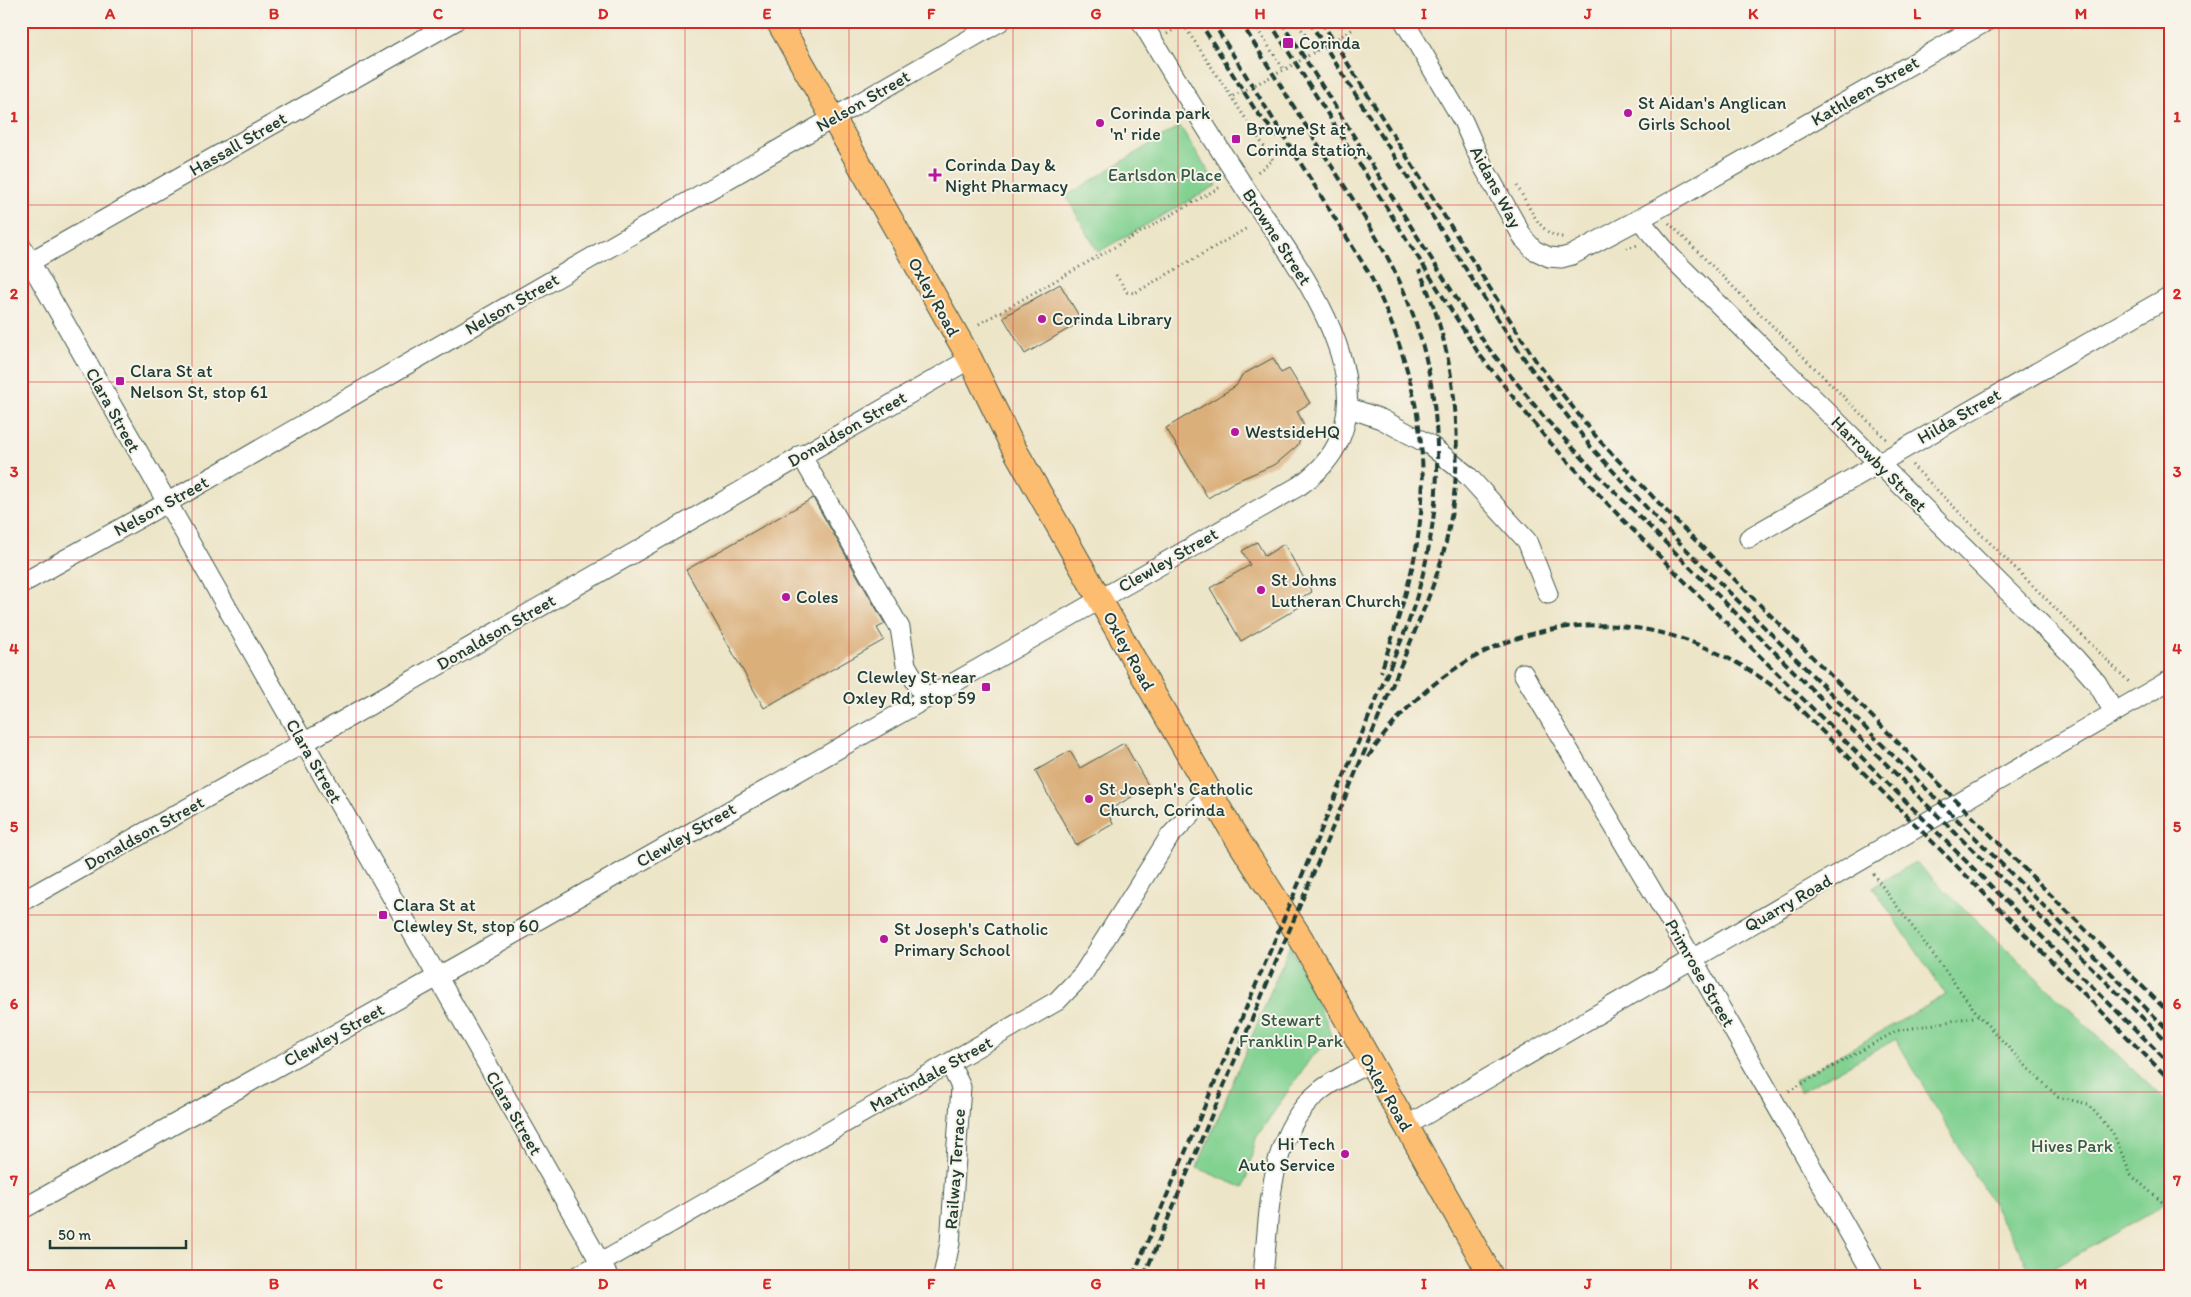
<svg xmlns="http://www.w3.org/2000/svg" width="2191" height="1297" viewBox="0 0 2191 1297" font-family="Itim,sans-serif">
<style>
.green{fill:#81d191;stroke:#508762}
.building{fill:#daaf7a}
.lines{fill:none;stroke-linecap:round;stroke-linejoin:round}
.minor-casing{stroke:#3e564a;stroke-width:21}
.major-casing{stroke:#3e564a;stroke-width:26}
.path{stroke:#3e564a;stroke-width:3;stroke-dasharray:1 4;stroke-linecap:butt}
.minor{stroke:#fff;stroke-width:19}
.major{stroke:#fcbd6f;stroke-width:24}
.rail{stroke:#1f3d34;stroke-width:4;stroke-dasharray:8 4;stroke-linecap:butt}
.path-bridge{stroke:#3e564a;stroke-width:3;stroke-dasharray:1 4;stroke-linecap:butt}
.grid{fill:none;stroke:#d62828;stroke-width:1;stroke-opacity:0.55}
.poi-dot{fill:#b5179e;stroke:#f7f3e8;stroke-width:2}
.labels{text-anchor:middle;stroke-width:4;stroke-linejoin:round;paint-order:stroke}
.poi-label{font-size:18px;fill:#1f3d34;stroke:#f7f3e8;text-anchor:start}
.street-label{font-size:18px;fill:#1f3d34;stroke:#f7f3e8}
.park-label{font-size:18px;fill:#335b47;stroke:#f7f3e8}
.neatline{fill:none;stroke:#d62828;stroke-width:2}
.grid-label{font-size:16px;text-anchor:middle;font-weight:bold;fill:#d62828}
</style>
<rect width="100%" height="100%" fill="#f7f3e8"/>
<filter id="ink" filterUnits="userSpaceOnUse"><feTurbulence type="fractalNoise" baseFrequency=".02" numOctaves="2"/><feDisplacementMap in="SourceGraphic" scale="10" xChannelSelector="R" yChannelSelector="G"/><feConvolveMatrix kernelMatrix="1 2 1 2 8 2 1 2 1" color-interpolation-filters="sRGB"/></filter>
<filter id="wash" filterUnits="userSpaceOnUse"><feTurbulence type="fractalNoise" baseFrequency=".0096" numOctaves="4" result="noise"/><feDisplacementMap in="SourceGraphic" scale="20" xChannelSelector="R" yChannelSelector="G"/><feGaussianBlur stdDeviation="1.12" result="paint"/><feColorMatrix in="noise" values="0 0 0 0 0 0 0 0 0 0 0 0 0 0 0 0 0 1.4 0 .05"/><feComposite in="paint" operator="in"/></filter>
<g filter="url(#wash)">
<rect width="100%" height="100%" fill="#ede5c8"/>
<!-- green -->
<path class="green" d="M1180 126 1217 185 1098 252 1066 196Z
M1915 862 2170 1105V1201L2168 1200 2145 1216 2039 1276H2034L1896 1039 1800 1092 1794 1081 1946 995 1873 887Z
M1290 945 1333 1037 1330 1042 1312 1056 1256 1138 1244 1188 1197 1168Z"/>
<g id="blocks">
<!-- building -->
<path class="building" d="M1060 284 1082 321 1025 354 1003 317Z
M1273 358 1281 373 1289 369 1310 403 1297 411 1303 423V435L1297 446 1276 464 1234 482 1208 498 1166 428 1236 386 1242 375Z
M813 498 885 624 877 628 884 640 764 708 686 570Z
M1257 542 1265 556 1284 544 1312 592 1298 600 1301 606 1241 641 1210 588 1250 565 1242 551Z
M1124 743 1149 787 1107 811 1113 824 1076 845 1035 771 1070 751 1080 768Z"/>
</g>
</g>
<g filter="url(#ink)">
<use href="#blocks" fill-opacity="0" stroke="#3e564a" stroke-width="1"/>
<g class="lines">
<!-- minor casing -->
<g class="minor-casing">
<path id="minor" d="M1404 21 1463 121 1483 166 1524 239 1534 250 1549 257 1561 258 1572 255 1658 209 1987 21
M1639 219 1671 257 2075 658 2097 683 2114 712
M21 246 608 1276
M21 267 455 21
M1347 407 1381 419 1430 445 1468 476 1527 541 1548 594
M801 455 900 628 906 665 925 698
M1749 538 2170 296
M21 584 188 491 1001 21
M1523 673 1692 958 1874 1276
M21 902 323 732 970 359
M1406 1126 2170 680
M21 1210 457 966 1299 486C1416 406 1291 259 1239 179 1205 128 1173 74 1141 21
M578 1276 1057 1001 1083 974 1170 836 1211 793
M943 1276 950 1243 961 1087 950 1064
M1263 1276C1270 1214 1267 1134 1320 1091 1335 1079 1353 1071 1370 1063"/>
</g>
<!-- major casing -->
<g class="major-casing">
<path id="major" d="M778 21 970 359 1011 443 1161 707 1231 829 1300 937 1491 1276"/>
</g>
<!-- path -->
<path class="path" d="M1252 21 1284 70
M1296 21 1316 51
M1167 34 1183 24 1273 160 1256 173
M1517 186C1529 205 1540 238 1565 237
M1669 223 1886 439
M1626 248 1638 245
M1116 275 1127 292 1135 293 1249 227
M979 324 1222 186
M1912 465 2130 683
M1873 874 1979 1016 2023 1063 2058 1097 2088 1104 2113 1133 2131 1175 2170 1209
M1789 1091 1896 1031 1979 1016"/>
<!-- minor -->
<use href="#minor" class="minor"/>
<!-- major -->
<use href="#major" class="major"/>
<!-- rail -->
<path class="rail" d="M1199 21 1256 111 1279 138
M1212 21 1369 273C1409 353 1432 440 1419 529 1413 578 1396 625 1381 672
M1269 21 1479 354 1545 437 1622 519 2170 1064
M1281 21 1486 345 1544 417 1604 481 1922 800 2170 1045
M1309 21 1486 301 1530 367 1591 447 1669 532 2170 1032
M1321 21 1536 361 1598 439 1674 519 2170 1014
M1368 757C1472 602 1655 583 1795 704L2170 1080
M1133 1276 1406 629C1448 515 1450 387 1397 276 1378 237 1354 201 1331 165 1300 117 1270 69 1240 21
M1144 1276 1408 648C1423 611 1440 573 1448 533 1466 446 1456 351 1419 270"/>
<!-- path-bridge -->
<path class="path-bridge" d="M1233 96 1284 70 1355 28"/>
</g>
</g>
<!-- grid -->
<path class="grid" d="M192 21V1276M356 21V1276M520 21V1276M685 21V1276M849 21V1276M1013 21V1276M1178 21V1276M1342 21V1276M1506 21V1276M1671 21V1276M1835 21V1276M1999 21V1276M21 205H2170M21 382H2170M21 560H2170M21 737H2170M21 915H2170M21 1092H2170"/>
<!-- markers -->
<g class="poi-dot">
<rect x="1282" y="37" width="12" height="12" rx="2.5"/>
<circle cx="1628" cy="113" r="5"/>
<circle cx="1100" cy="123" r="5"/>
<rect x="1231" y="134" width="10" height="10" rx="2.5"/>
<path d="M932.5 167.5h5v5h5v5h-5v5h-5v-5h-5v-5h5z"/>
<circle cx="1042" cy="319" r="5"/>
<rect x="115" y="376" width="10" height="10" rx="2.5"/>
<circle cx="1235" cy="432" r="5"/>
<circle cx="1261" cy="590" r="5"/>
<circle cx="786" cy="597" r="5"/>
<rect x="981" y="682" width="10" height="10" rx="2.5"/>
<circle cx="1089" cy="799" r="5"/>
<rect x="378" y="910" width="10" height="10" rx="2.5"/>
<circle cx="884" cy="939" r="5"/>
<circle cx="1345" cy="1154" r="5"/>
</g>
<g class="labels">
<!-- poi labels -->
<g class="poi-label">
<text x="1299" y="49">Corinda</text>
<text x="1638" y="109">St Aidan's Anglican<tspan x="1638" dy="21">Girls School</tspan></text>
<text x="1110" y="119">Corinda park<tspan x="1110" dy="21">'n' ride</tspan></text>
<text x="1246" y="135">Browne St at<tspan x="1246" dy="21">Corinda station</tspan></text>
<text x="945" y="171">Corinda Day &amp;<tspan x="945" dy="21">Night Pharmacy</tspan></text>
<text x="1052" y="325">Corinda Library</text>
<text x="130" y="377">Clara St at<tspan x="130" dy="21">Nelson St, stop 61</tspan></text>
<text x="1245" y="438">WestsideHQ</text>
<text x="1271" y="586">St Johns<tspan x="1271" dy="21">Lutheran Church</tspan></text>
<text x="796" y="603">Coles</text>
<text x="976" y="683" text-anchor="end">Clewley St near<tspan x="976" dy="21">Oxley Rd, stop 59</tspan></text>
<text x="1099" y="795">St Joseph's Catholic<tspan x="1099" dy="21">Church, Corinda</tspan></text>
<text x="393" y="911">Clara St at<tspan x="393" dy="21">Clewley St, stop 60</tspan></text>
<text x="894" y="935">St Joseph's Catholic<tspan x="894" dy="21">Primary School</tspan></text>
<text x="1335" y="1150" text-anchor="end">Hi Tech<tspan x="1335" dy="21">Auto Service</tspan></text>
</g>
<!-- street labels -->
<g class="street-label">
<text transform="translate(1865 91) rotate(-30)" y="6">Kathleen Street</text>
<text transform="translate(863 101) rotate(-30)" y="6">Nelson Street</text>
<text transform="translate(238 144) rotate(-30)" y="6">Hassall Street</text>
<text transform="translate(1496 187) rotate(62)" y="6">Aidans Way</text>
<text transform="translate(1277 237) rotate(57)" y="6">Browne Street</text>
<text transform="translate(934 297) rotate(61)" y="6">Oxley Road</text>
<text transform="translate(512 304) rotate(-30)" y="6">Nelson Street</text>
<text transform="translate(113 410) rotate(61)" y="6">Clara Street</text>
<text transform="translate(1959 416) rotate(-30)" y="6">Hilda Street</text>
<text transform="translate(847 429) rotate(-30)" y="6">Donaldson Street</text>
<text transform="translate(1879 464) rotate(45)" y="6">Harrowby Street</text>
<text transform="translate(161 506) rotate(-29)" y="6">Nelson Street</text>
<text transform="translate(1168 560) rotate(-30)" y="6">Clewley Street</text>
<text transform="translate(496 632) rotate(-30)" y="6">Donaldson Street</text>
<text transform="translate(1129 651) rotate(61)" y="6">Oxley Road</text>
<text transform="translate(314 761) rotate(60)" y="6">Clara Street</text>
<text transform="translate(144 833) rotate(-29)" y="6">Donaldson Street</text>
<text transform="translate(686 835) rotate(-30)" y="6">Clewley Street</text>
<text transform="translate(1788 903) rotate(-30)" y="6">Quarry Road</text>
<text transform="translate(1700 973) rotate(60)" y="6">Primrose Street</text>
<text transform="translate(334 1035) rotate(-29)" y="6">Clewley Street</text>
<text transform="translate(931 1074) rotate(-29)" y="6">Martindale Street</text>
<text transform="translate(1386 1092) rotate(60)" y="6">Oxley Road</text>
<text transform="translate(514 1113) rotate(60)" y="6">Clara Street</text>
<text transform="translate(955 1169) rotate(-86)" y="6">Railway Terrace</text>
</g>
<!-- park labels -->
<g class="park-label">
<text x="1165" y="181">Earlsdon Place</text>
<text x="1291" y="1026">Stewart<tspan x="1291" dy="21">Franklin Park</tspan></text>
<text x="2072" y="1152">Hives Park</text>
</g>
</g>
<!-- margin -->
<rect width="2191" height="1297" fill="none" stroke="#f7f3e8" stroke-width="55"/>
<!-- scale -->
<path d="M50 1240v8h136v-8" fill="none" stroke="#1f3d34" stroke-width="2.5"/>
<text x="58" y="1240" font-size="15" fill="#1f3d34" stroke="#f7f3e8" stroke-width="4" paint-order="stroke">50 m</text>
<rect x="28" y="28" width="2136" height="1242" class="neatline"/>
<g class="grid-label">
<text x="110" y="19">A</text>
<text x="274" y="19">B</text>
<text x="438" y="19">C</text>
<text x="603" y="19">D</text>
<text x="767" y="19">E</text>
<text x="931" y="19">F</text>
<text x="1096" y="19">G</text>
<text x="1260" y="19">H</text>
<text x="1424" y="19">I</text>
<text x="1588" y="19">J</text>
<text x="1753" y="19">K</text>
<text x="1917" y="19">L</text>
<text x="2081" y="19">M</text>
<text x="14" y="122">1</text>
<text x="2177" y="122">1</text>
<text x="14" y="299">2</text>
<text x="2177" y="299">2</text>
<text x="14" y="477">3</text>
<text x="2177" y="477">3</text>
<text x="14" y="654">4</text>
<text x="2177" y="654">4</text>
<text x="14" y="832">5</text>
<text x="2177" y="832">5</text>
<text x="14" y="1009">6</text>
<text x="2177" y="1009">6</text>
<text x="14" y="1186">7</text>
<text x="2177" y="1186">7</text>
<text x="110" y="1289">A</text>
<text x="274" y="1289">B</text>
<text x="438" y="1289">C</text>
<text x="603" y="1289">D</text>
<text x="767" y="1289">E</text>
<text x="931" y="1289">F</text>
<text x="1096" y="1289">G</text>
<text x="1260" y="1289">H</text>
<text x="1424" y="1289">I</text>
<text x="1588" y="1289">J</text>
<text x="1753" y="1289">K</text>
<text x="1917" y="1289">L</text>
<text x="2081" y="1289">M</text>
</g>
</svg>
